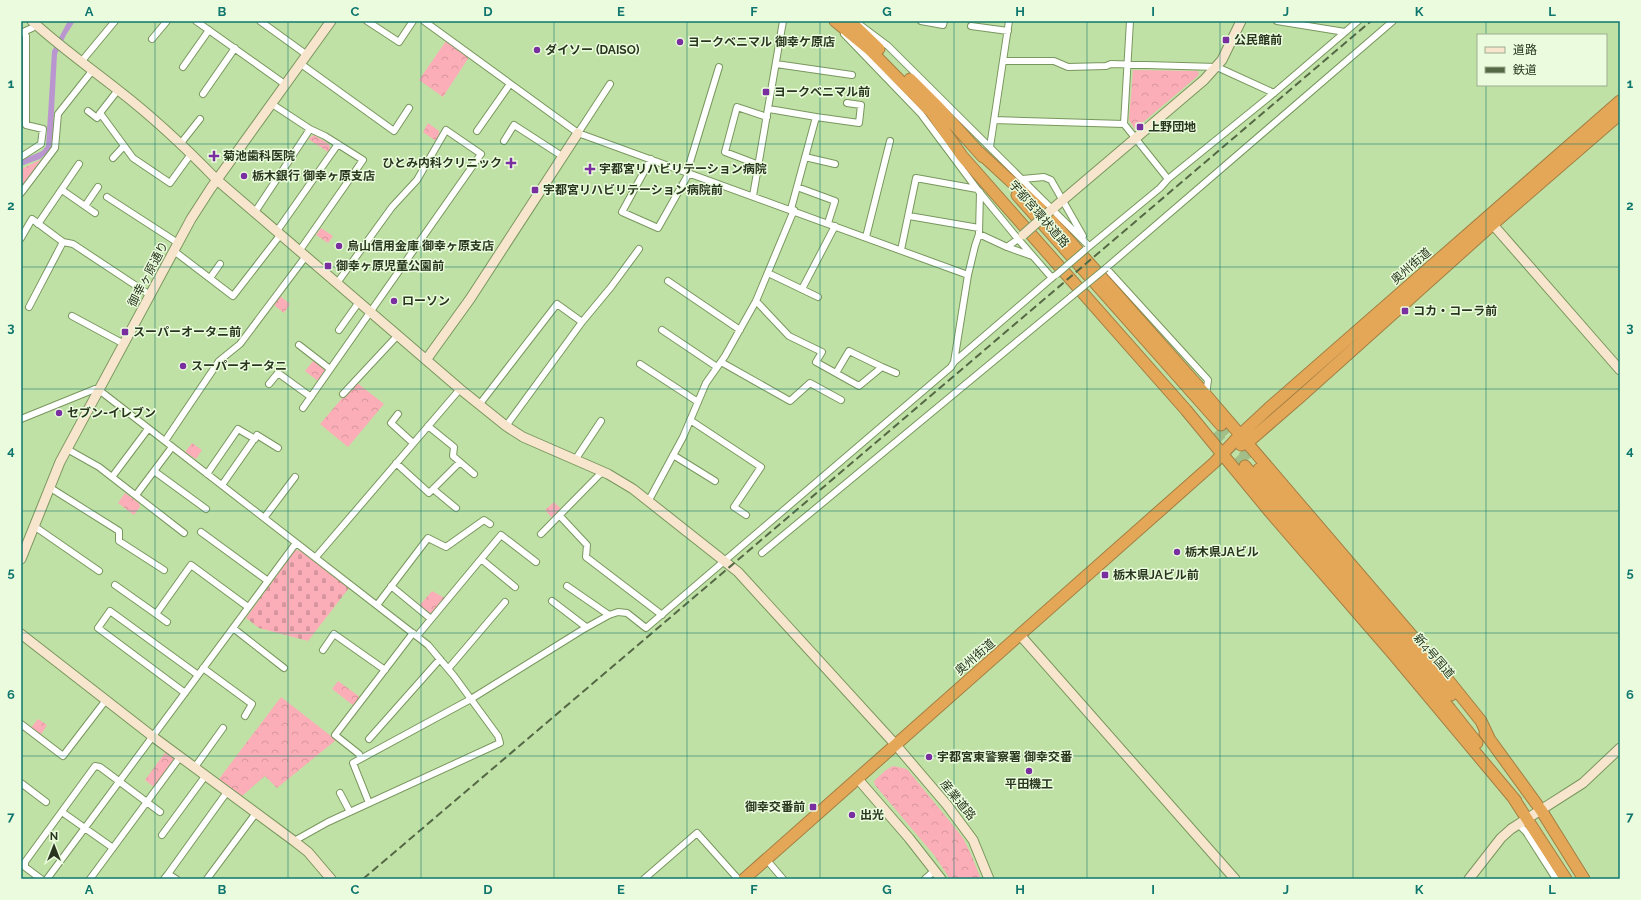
<svg xmlns="http://www.w3.org/2000/svg" width="1641" height="900" viewBox="0 0 1641 900" font-family="Raleway,'Noto Sans JP',sans-serif">
<style>
.forest{fill:url(#forest-crowns)}
.cemetery{fill:url(#cemetery-stones)}
.water{fill:#ba96d1}
.lines{fill:none;stroke-linecap:round;stroke-linejoin:round}
.highway-tunnel{stroke:#a2bf8a;stroke-width:11;stroke-dasharray:11 5.5;stroke-linecap:butt}
.street-casing{stroke:#79975e;stroke-width:8}
.secondary-casing{stroke:#79975e;stroke-width:11}
.highway-casing{stroke:#a37f43;stroke-width:13}
.street{stroke:#fff;stroke-width:6}
.secondary{stroke:#f7e5cd;stroke-width:9}
.highway{stroke:#e4a757;stroke-width:11}
.rail{stroke:#556845;stroke-width:2;stroke-dasharray:8 4;stroke-linecap:butt}
.street-bridge-casing{stroke:#79975e;stroke-width:8;stroke-linecap:butt}
.secondary-bridge-casing{stroke:#79975e;stroke-width:11;stroke-linecap:butt}
.street-bridge{stroke:#fff;stroke-width:6}
.secondary-bridge{stroke:#f7e5cd;stroke-width:9}
.grid{fill:none;stroke:#0f766e;stroke-width:1;stroke-opacity:0.55}
.poi-dot{fill:#7a2fa1;stroke:#ebfcde;stroke-width:1.5}
.labels{text-anchor:middle;stroke-width:3;stroke-linejoin:round;paint-order:stroke}
.poi-label{font-size:12px;font-weight:bold;fill:#29361e;stroke:#ebfcde;text-anchor:start}
.street-label{font-size:12px;fill:#29361e;stroke:#ebfcde}
.neatline{fill:none;stroke:#0f766e;stroke-width:1.5}
.grid-label{font-size:13px;text-anchor:middle;font-weight:bold;fill:#0f766e}
</style>
<defs>
<pattern id="forest-crowns" width="20" height="18" patternUnits="userSpaceOnUse"><rect width="20" height="18" fill="#fbaeb7"/><path d="M2 6a3 3 0 1 1 6 0M12 15a3 3 0 1 1 6 0" fill="none" stroke="#d7969d"/></pattern>
<pattern id="cemetery-stones" width="16" height="16" patternUnits="userSpaceOnUse"><rect width="16" height="16" fill="#fbaeb7"/><path d="M2 7V4a2 2 0 0 1 4 0v3zM10 15v-3a2 2 0 0 1 4 0v3z" fill="#d7969d"/></pattern>
</defs>
<rect width="100%" height="100%" fill="#c0e1a5"/>
<!-- forest -->
<path class="forest" d="M446 41 469 57 443 97 419 80Z
M1133 70 1198 71 1199 75 1135 129 1129 120Z
M428 123 439 131 440 136 436 141 423 132Z
M314 135 329 144 330 148 328 152 308 139Z
M40 160 42 162 21 189V169Z
M321 228 333 236 328 243 316 235Z
M280 296 290 304 284 313 275 306 274 303Z
M314 360 324 367 325 370 318 381 305 371Z
M356 382 384 404 348 447 320 424Z
M192 443 202 450 196 459 185 452Z
M125 493 139 503 140 507 134 515 118 503Z
M554 502 560 508 561 512 553 519 545 510Z
M432 591 445 598 430 617 418 607Z
M338 681 360 697V700L354 706 332 689Z
M281 697 336 740 277 788 265 776 242 796 219 779Z
M38 719 47 725 40 736 30 729Z
M167 750 177 759 155 788 145 780Z
M893 766 907 769 952 824 963 838 970 852 981 879H950L934 855 875 785 874 781 886 770Z"/>
<!-- cemetery -->
<path class="cemetery" d="M295 550 303 551 349 588 308 641 259 628 246 618Z"/>
<!-- water -->
<path class="water" d="M68 21H75L66 35 57 54 52 149 40 159 21 166V160L42 151 46 146 52 51Z"/>
<g class="lines">
<!-- highway-tunnel -->
<path class="highway-tunnel" d="M1221 425 1251 459
M1214 433 1245 466"/>
<!-- street casing -->
<g class="street-casing">
<path id="street" d="M196 21 286 85
M260 21 307 55
M367 21 399 42 413 21
M424 21 578 133 968 275 975 246 979 234 1007 247 1018 239
M921 21 943 25 944 21
M1130 21 1124 124 1168 179
M1277 21 1345 32
M860 25 888 46 1089 246
M971 26 1008 31
M21 33 32 28 36 25
M844 34 921 114 977 189 1018 239 1052 278
M152 39 167 21
M1003 61H1054L1068 67 1106 66 1111 64 1217 67 1274 93
M81 62 115 21
M301 64 394 131 409 108
M776 64 852 75
M183 67 209 30
M118 90 100 113 133 158 170 183 191 154
M203 94 235 48
M272 104 310 129 325 136 363 160 300 250
M769 109 816 117 791 209
M88 111 97 118 100 113
M816 117 859 123 861 105 847 103
M994 120 1124 124
M477 131 510 84
M578 133 610 84
M504 141 514 125 562 156
M181 143 200 119
M990 147 1009 21
M21 157 41 144 43 129 26 125V36L24 32
M805 157 835 164
M113 158 124 146
M651 159 622 212 658 228 689 173
M759 165 725 152 737 107 767 117
M687 172 719 67
M1022 179 1044 177 1051 180 1083 236
M797 187 835 201 828 223
M62 190 95 213
M21 193 55 148 58 114 92 71
M753 196 783 21
M107 197 178 243
M85 206 98 187
M255 212 310 129
M909 216 979 228
M38 224 79 164
M277 231 338 144
M979 233 980 192
M866 237 890 141
M21 238 32 219 63 242 73 244 150 295
M1007 247 1032 256
M901 250 916 178 977 189
M1085 250 1160 188 1168 179 1274 93 1358 21
M174 251 233 296 281 234
M768 273 818 297
M968 275 954 362 1054 276
M210 278 220 264
M668 281 740 330
M802 289 835 226
M756 301 789 336 822 352 816 362 859 386 882 367 896 373
M29 307 63 242
M72 316 124 344
M339 330 359 302
M662 330 717 367
M299 345 330 369
M721 362 790 401 810 383 841 400
M640 364 698 402
M836 373 849 351 882 367
M269 384 278 373 311 397
M343 394 398 335
M1206 395 1208 380 1106 268 1393 21
M479 405 557 304 582 322
M303 408 481 154 446 130 417 180 392 207 337 283
M398 414 391 423 413 443
M21 419 95 389 99 390 428 645 454 676 498 736 500 743 328 822 294 841
M690 420 761 467 734 507 746 515
M506 426 582 322 611 287 639 249
M165 441 219 361 240 344 306 256
M67 449 99 467 184 533
M673 455 715 481
M575 460 601 421
M460 462 474 474
M396 463 429 493 460 462 453 456 454 447 428 426
M154 471 206 509
M207 474 238 429 255 439
M112 477 148 429
M222 485 257 435 278 448
M49 487 119 531V541L164 570
M433 489 456 508
M136 495 172 447
M649 500 683 437 706 383 725 356 756 301 794 210
M560 516 587 545 586 557 662 615
M264 518 295 477
M34 526 99 571
M201 532 268 581
M541 534 602 472
M762 553 1072 296
M316 557 460 389
M481 559 515 587
M115 585 156 614 191 565 248 607
M391 586 431 619
M567 586 609 615
M552 601 586 627
M377 605 428 538 446 547 484 520 490 524
M156 614 167 622
M233 628 284 668
M417 636 501 535 536 562
M323 650 334 634 385 670
M203 668 252 704 245 716
M448 669 505 602
M185 693 98 628 110 611 198 675
M21 724 63 756 106 700
M369 739 440 659
M360 759 359 754 335 735 413 633
M195 767 223 728
M21 783 46 802
M340 793 350 812
M369 803 353 763 471 699 582 630 609 615 618 612 627 613 646 628 951 367 954 362
M62 812 113 848
M1518 824 1526 832 1556 879
M162 835 206 775
M766 859 783 879
M168 874 227 792
M41 879 25 867V862L95 766 100 767 160 812
M47 879 296 543
M90 879 180 757
M164 879 168 874 176 879
M207 879 256 813
M644 879 697 833 738 879
M925 879 935 870"/>
</g>
<!-- secondary casing -->
<g class="secondary-casing">
<path id="secondary" d="M32 21C59 46 89 67 118 90 153 117 186 148 217 180L460 389 506 426 523 437 608 474 633 489 738 572 895 744 947 805 973 840 989 879
M1050 211 1204 80 1222 60 1241 21
M1488 219 1620 370
M426 360 470 299 578 133
M21 559 60 462 191 219 211 188 331 21
M21 634 152 736 294 841 308 852 331 879
M1020 635 1235 879
M857 778 909 838 941 879
M1469 879 1501 838 1511 829 1583 783 1620 748"/>
</g>
<!-- highway casing -->
<g class="highway-casing">
<path id="highway" d="M835 21 869 49 937 118
M850 21 879 49
M910 79 938 107 983 157
M932 113 962 156 1186 410 1270 512 1393 654 1516 801
M979 152 1042 210 1206 395 1420 645 1481 721 1489 738
M1017 195 1221 425
M1241 445 1247 443 1300 397 1492 225 1620 114
M1245 466 1450 709 1477 743
M1259 469 1451 695
M1485 733 1541 810 1584 879
M1512 796 1566 879
M744 879 1215 462 1240 435 1269 408 1620 101"/>
</g>
<!-- street -->
<use href="#street" class="street"/>
<!-- secondary -->
<use href="#secondary" class="secondary"/>
<!-- highway -->
<use href="#highway" class="highway"/>
<!-- rail -->
<path class="rail" d="M363 879 1371 21"/>
<!-- street-bridge casing -->
<g class="street-bridge-casing">
<path id="street-bridge" d="M1056 275 1085 250
M1072 296 1106 268"/>
</g>
<!-- secondary-bridge casing -->
<g class="secondary-bridge-casing">
<path id="secondary-bridge" d="M1023 235 1050 211"/>
</g>
<!-- street-bridge -->
<use href="#street-bridge" class="street-bridge"/>
<!-- secondary-bridge -->
<use href="#secondary-bridge" class="secondary-bridge"/>
</g>
<!-- grid -->
<path class="grid" d="M155 21V879M288 21V879M421 21V879M554 21V879M687 21V879M820 21V879M954 21V879M1087 21V879M1220 21V879M1353 21V879M1486 21V35M1486 85V879M21 144H1620M21 267H1620M21 389H1620M21 511H1620M21 633H1620M21 756H1620"/>
<!-- markers -->
<g class="poi-dot">
<rect x="1222" y="36" width="8" height="8" rx="2"/>
<circle cx="680" cy="42" r="4"/>
<circle cx="537" cy="50" r="4"/>
<rect x="762" y="88" width="8" height="8" rx="2"/>
<rect x="1136" y="123" width="8" height="8" rx="2"/>
<path d="M212 150h4v4h4v4h-4v4h-4v-4h-4v-4h4z"/>
<path d="M509 157h4v4h4v4h-4v4h-4v-4h-4v-4h4z"/>
<path d="M588 163h4v4h4v4h-4v4h-4v-4h-4v-4h4z"/>
<circle cx="244" cy="176" r="4"/>
<rect x="531" y="186" width="8" height="8" rx="2"/>
<circle cx="339" cy="246" r="4"/>
<rect x="324" y="262" width="8" height="8" rx="2"/>
<circle cx="394" cy="301" r="4"/>
<rect x="1401" y="307" width="8" height="8" rx="2"/>
<rect x="121" y="328" width="8" height="8" rx="2"/>
<circle cx="183" cy="366" r="4"/>
<circle cx="59" cy="413" r="4"/>
<circle cx="1177" cy="552" r="4"/>
<rect x="1101" y="571" width="8" height="8" rx="2"/>
<circle cx="929" cy="757" r="4"/>
<circle cx="1029" cy="771" r="4"/>
<rect x="809" y="803" width="8" height="8" rx="2"/>
<circle cx="852" cy="815" r="4"/>
</g>
<g class="labels">
<!-- poi labels -->
<g class="poi-label">
<text x="1234" y="44">公民館前</text>
<text x="688" y="46">ヨークベニマル 御幸ケ原店</text>
<text x="545" y="54">ダイソー (DAISO)</text>
<text x="774" y="96">ヨークベニマル前</text>
<text x="1148" y="131">上野団地</text>
<text x="223" y="160">菊池歯科医院</text>
<text x="502" y="167" text-anchor="end">ひとみ内科クリニック</text>
<text x="599" y="173">宇都宮リハビリテーション病院</text>
<text x="252" y="180">栃木銀行 御幸ヶ原支店</text>
<text x="543" y="194">宇都宮リハビリテーション病院前</text>
<text x="347" y="250">烏山信用金庫 御幸ヶ原支店</text>
<text x="336" y="270">御幸ヶ原児童公園前</text>
<text x="402" y="305">ローソン</text>
<text x="1413" y="315">コカ・コーラ前</text>
<text x="133" y="336">スーパーオータニ前</text>
<text x="191" y="370">スーパーオータニ</text>
<text x="67" y="417">セブン-イレブン</text>
<text x="1185" y="556">栃木県JAビル</text>
<text x="1113" y="579">栃木県JAビル前</text>
<text x="937" y="761">宇都宮東警察署 御幸交番</text>
<text x="1029" y="788" text-anchor="middle">平田機工</text>
<text x="805" y="811" text-anchor="end">御幸交番前</text>
<text x="860" y="819">出光</text>
</g>
<!-- street labels -->
<g class="street-label">
<text transform="translate(1039 214) rotate(49)" y="4">宇都宮環状道路</text>
<text transform="translate(1411 266) rotate(-41)" y="4">奥州街道</text>
<text transform="translate(148 274) rotate(-62)" y="4">御幸ヶ原通り</text>
<text transform="translate(1434 656) rotate(49)" y="4">新4号国道</text>
<text transform="translate(975 657) rotate(-41)" y="4">奥州街道</text>
<text transform="translate(958 800) rotate(51)" y="4">産業道路</text>
</g>
</g>
<!-- border -->
<rect width="1641" height="900" fill="none" stroke="#ebfcde" stroke-width="44"/>
<!-- legend -->
<rect x="1477" y="34" width="130" height="52" fill="#ebfcde" stroke="#9dad91"/>
<rect x="1485" y="47" width="20" height="6" fill="#f7e5cd" stroke="#9dad91"/>
<text x="1513" y="54" font-size="12" fill="#29361e">道路</text>
<rect x="1485" y="67" width="20" height="6" fill="#556845" stroke="#9dad91"/>
<text x="1513" y="74" font-size="12" fill="#29361e">鉄道</text>
<!-- north arrow -->
<g transform="translate(54 846)" stroke="#ebfcde" stroke-width="3" paint-order="stroke">
<path d="M0-3L7 15L0 10L-7 15Z" fill="#29361e"/>
<text y="-6" font-size="11" font-weight="bold" text-anchor="middle" fill="#29361e">N</text>
</g>
<rect x="22" y="22" width="1597" height="856" class="neatline"/>
<g class="grid-label">
<text x="89" y="16">A</text>
<text x="222" y="16">B</text>
<text x="355" y="16">C</text>
<text x="488" y="16">D</text>
<text x="621" y="16">E</text>
<text x="754" y="16">F</text>
<text x="887" y="16">G</text>
<text x="1020" y="16">H</text>
<text x="1153" y="16">I</text>
<text x="1286" y="16">J</text>
<text x="1419" y="16">K</text>
<text x="1552" y="16">L</text>
<text x="11" y="88">1</text>
<text x="1630" y="88">1</text>
<text x="11" y="210">2</text>
<text x="1630" y="210">2</text>
<text x="11" y="332">3</text>
<text x="1630" y="332">3</text>
<text x="11" y="455">4</text>
<text x="1630" y="455">4</text>
<text x="11" y="577">5</text>
<text x="1630" y="577">5</text>
<text x="11" y="699">6</text>
<text x="1630" y="699">6</text>
<text x="11" y="821">7</text>
<text x="1630" y="821">7</text>
<text x="89" y="894">A</text>
<text x="222" y="894">B</text>
<text x="355" y="894">C</text>
<text x="488" y="894">D</text>
<text x="621" y="894">E</text>
<text x="754" y="894">F</text>
<text x="887" y="894">G</text>
<text x="1020" y="894">H</text>
<text x="1153" y="894">I</text>
<text x="1286" y="894">J</text>
<text x="1419" y="894">K</text>
<text x="1552" y="894">L</text>
</g>
</svg>
